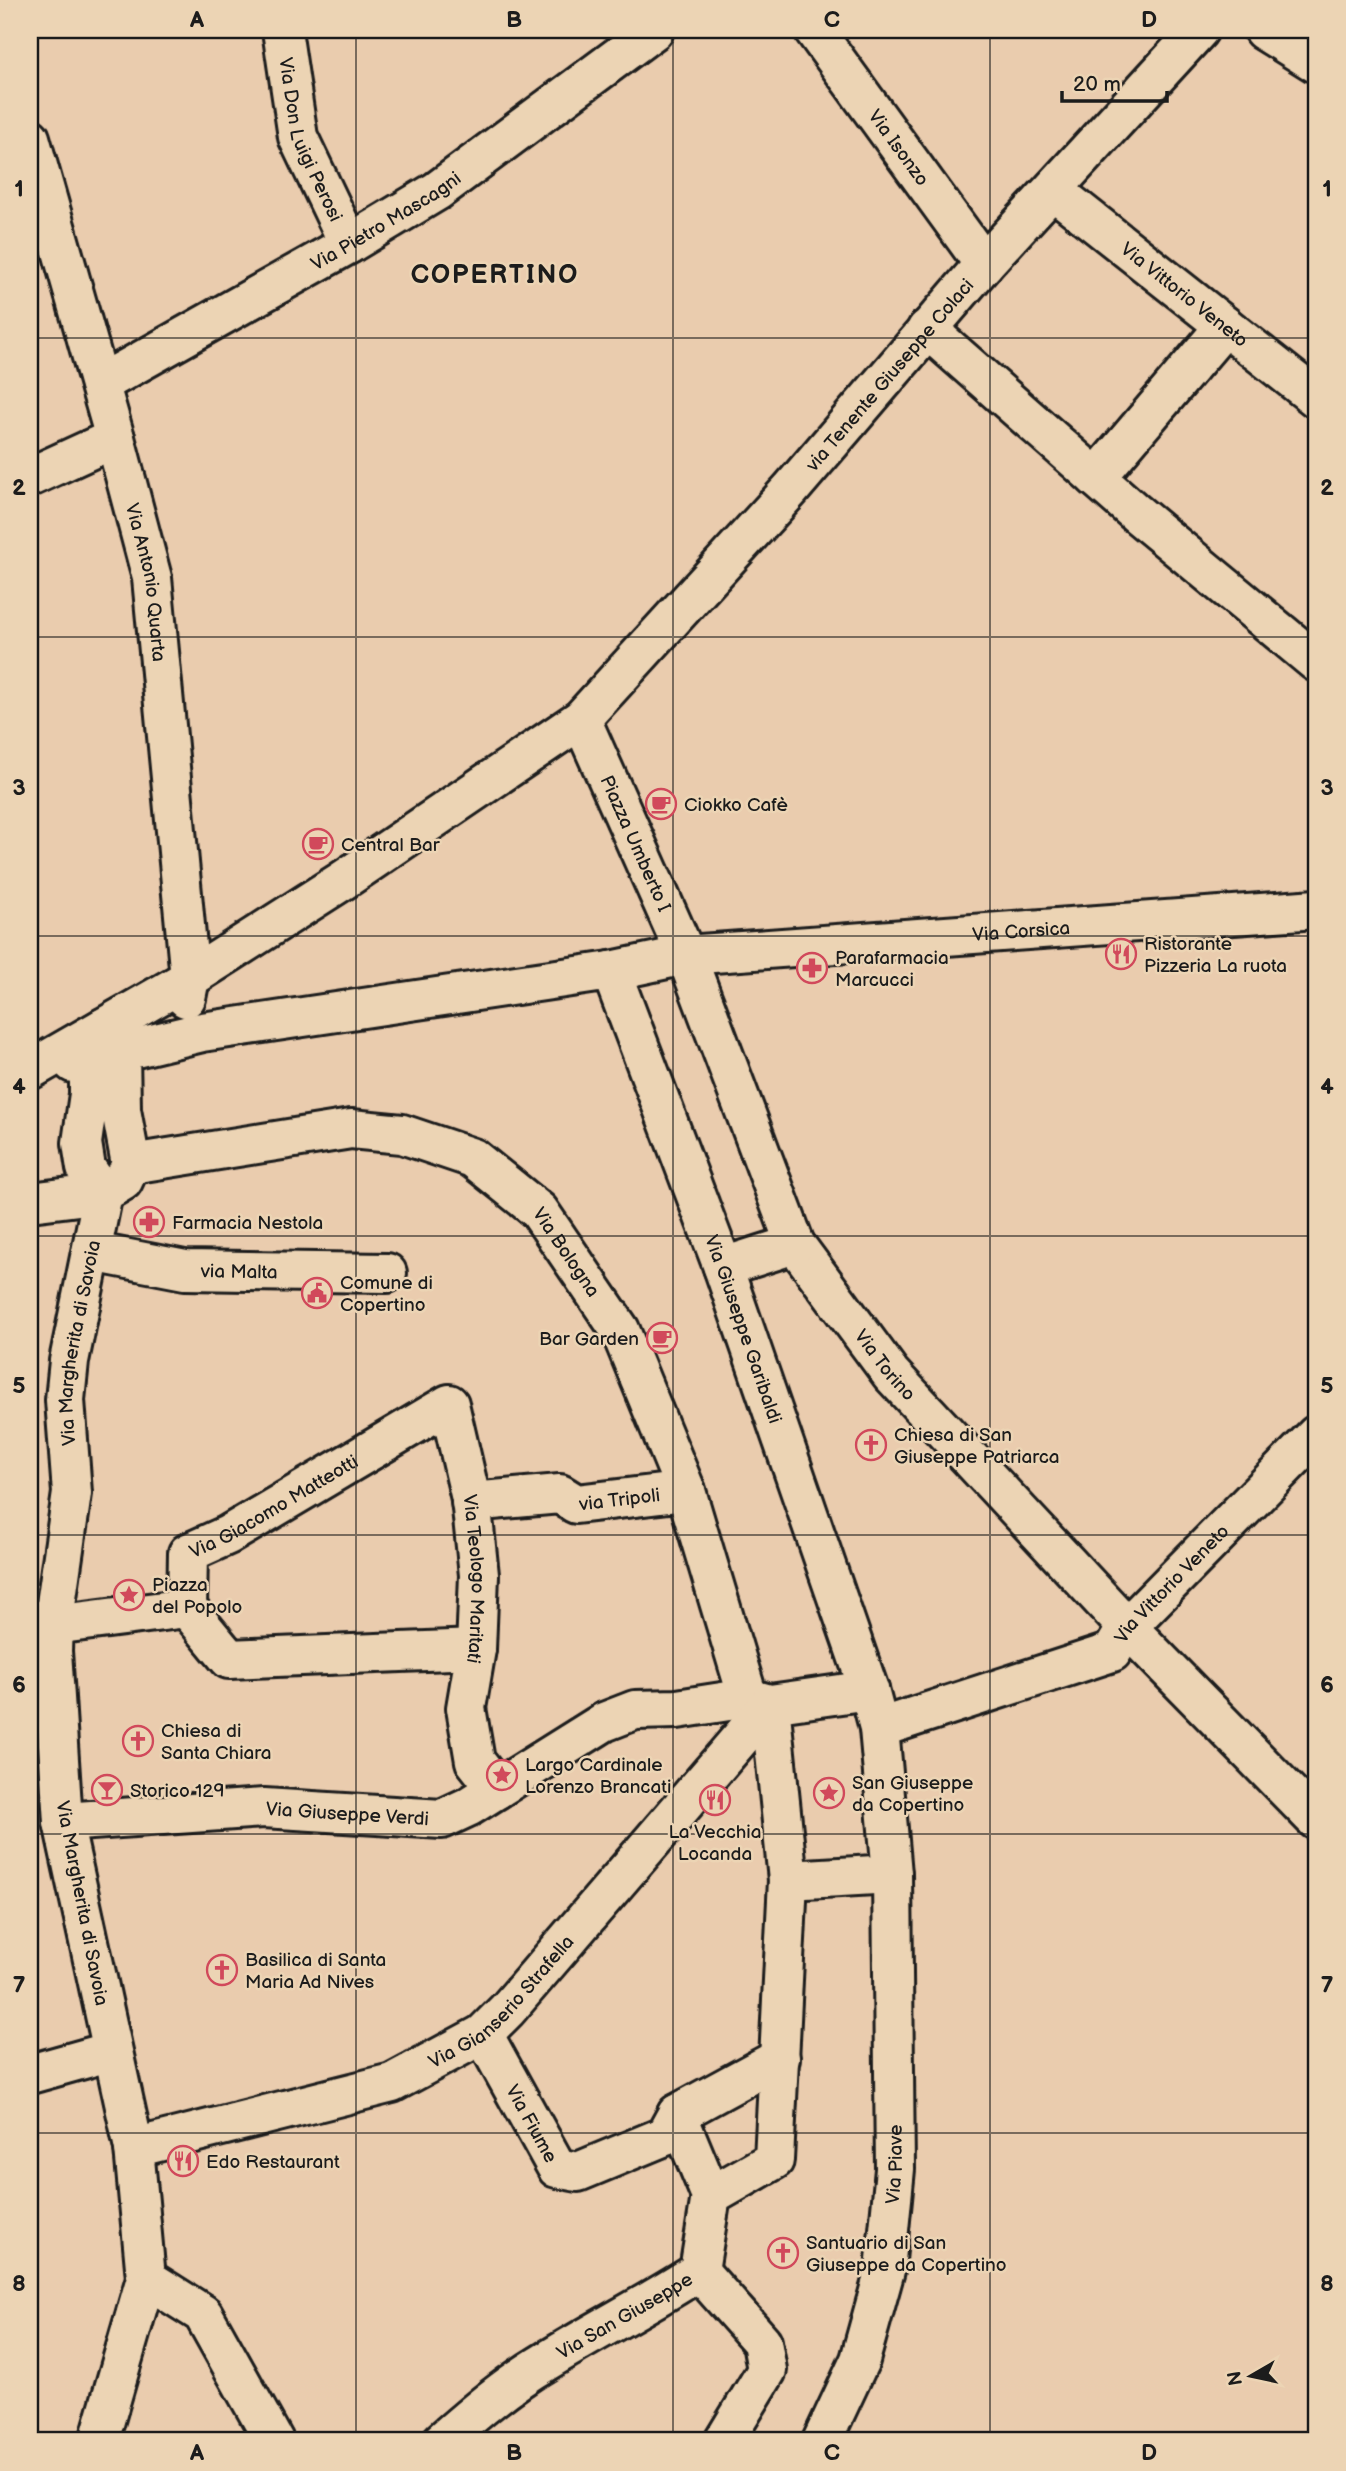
<svg xmlns="http://www.w3.org/2000/svg" width="1346" height="2471" viewBox="0 0 1346 2471" font-family="'Balsamiq Sans',sans-serif">
<style>
.lines{fill:none;stroke-linecap:round;stroke-linejoin:round}
.minor-casing{stroke:#1c1c1c;stroke-width:44}
.minor{stroke:#ecd4b4;stroke-width:38}
.grid{fill:none;stroke:#1c1c1c;stroke-width:2;stroke-opacity:0.55}
.labels{text-anchor:middle;stroke-width:5;stroke-linejoin:round;paint-order:stroke}
.street-label{font-size:19px;fill:#1c1c1c;stroke:#ecd4b4}
.poi-label{font-size:19px;fill:#1c1c1c;stroke:#ecd4b4;text-anchor:start}
.district-label{font-size:26px;font-weight:bold;letter-spacing:2px;fill:#1c1c1c;stroke:#ecd4b4}
.neatline{fill:none;stroke:#1c1c1c;stroke-width:2.5}
.grid-label{font-size:23px;text-anchor:middle;font-weight:bold;fill:#1c1c1c}
</style>
<rect width="100%" height="100%" fill="#eaccae"/>
<filter id="ink" filterUnits="userSpaceOnUse"><feTurbulence type="fractalNoise" baseFrequency=".0143" numOctaves="2"/><feDisplacementMap in="SourceGraphic" scale="14" xChannelSelector="R" yChannelSelector="G"/><feConvolveMatrix kernelMatrix="1 2 1 2 8 2 1 2 1" color-interpolation-filters="sRGB"/></filter>
<g filter="url(#ink)">
<g class="lines">
<!-- minor casing -->
<g class="minor-casing">
<g id="minor">
<path id="s1" d="M282 30 298 137 349 244"/>
<path id="s2" d="M814 30 984 264"/>
<path d="M1263 30 1316 63"/>
<path id="s3" d="M30 138 115 438 152 578 190 978 186 998"/>
<path id="s4" d="M1053 190 1316 398"/>
<path d="M927 329 1136 513 1316 662"/>
<path id="s5" d="M100 384 349 244 437 191 654 30"/>
<path d="M30 477 115 438"/>
<path d="M1096 478 1225 326"/>
<path id="s6" d="M581 719 686 955 795 1244 891 1374 1127 1627 1316 1820"/>
<path id="s7" d="M611 971 723 1267 869 1690"/>
<path id="s8" d="M73 1063 202 1032 611 971 686 955 1316 909"/>
<path id="s9" d="M30 1070 190 978 342 881 581 719 791 489 984 264 1199 30"/>
<path id="s10" d="M131 1164 351 1129 402 1134 473 1158 539 1211 620 1330 686 1491 748 1698"/>
<path d="M30 1202 103 1193 123 1181 131 1164 121 1110 120 1051"/>
<path id="s11" d="M92 1252 185 1270 387 1273"/>
<path d="M723 1267 795 1244"/>
<path id="s12" d="M471 1502 560 1494 576 1504 686 1491"/>
<path d="M187 1608 229 1659 476 1649"/>
<path id="s13" d="M32 1633 53 1625 187 1608 188 1553 228 1535 449 1404 471 1499 479 1575 476 1649 466 1708 475 1761 497 1789"/>
<path id="s14" d="M879 1728 1112 1652 1127 1627 1316 1435"/>
<path id="s15" d="M63 1822 264 1808 442 1819 470 1806 604 1722 635 1710 677 1709 748 1698 770 1704 869 1690 879 1728 892 1874 788 1880 770 1704"/>
<path id="s16" d="M483 2034 557 2168 578 2172 665 2136 677 2114 780 2058"/>
<path d="M30 2074 112 2051"/>
<path d="M677 2114 711 2196"/>
<path id="s17" d="M134 2148 392 2083 483 2034 507 2010 770 1704"/>
<path d="M699 2271 762 2342 767 2370 724 2441"/>
<path d="M146 2278 203 2314 274 2441"/>
<path id="s18" d="M99 2441 146 2278 134 2148 63 1822 52 1651 53 1625 72 1493 65 1400 69 1361 103 1193 86 1168 82 1143 89 1094V1059L103 1028"/>
<path id="s19" d="M442 2441C474 2413 508 2384 545 2362 596 2330 649 2304 699 2271L711 2196 774 2160 788 1880"/>
<path id="s20" d="M822 2441 860 2360 885 2270 895 2169 892 1874"/>
</g>
</g>
<!-- minor -->
<use href="#minor" class="minor"/>
</g>
</g>
<!-- grid -->
<path class="grid" d="M356 30V2441M673 30V2441M990 30V2441M30 338H1316M30 637H1316M30 936H1316M30 1236H1316M30 1535H1316M30 1834H1316M30 2133H1316"/>
<!-- icons -->
<defs>
<g id="cafe-ring" transform="scale(1.575)"><circle r="9.5" fill="#ecd4b4" stroke="#d1495b" stroke-width="1.5"/><path d="M-5.5-4.5H6V0H3Q3 3.5 0 3.5H-2.5Q-5.5 3.5-5.5 0ZM3-3.2v2h1.7v-2ZM-6 4.5H4V6H-6Z" fill="#d1495b"/></g>
<g id="restaurant-ring" transform="scale(1.575)"><circle r="9.5" fill="#ecd4b4" stroke="#d1495b" stroke-width="1.5"/><path d="M-5-6h1v4h1v-4h1v4h1v-4h1v5L-1.5 .5V6h-2V.5L-5-1ZM5-6V6H3V1.5H1.5Q1.5-4 5-6Z" fill="#d1495b"/></g>
<g id="pharmacy-ring" transform="scale(1.575)"><circle r="9.5" fill="#ecd4b4" stroke="#d1495b" stroke-width="1.5"/><path d="M-2-6h4v4h4v4h-4v4h-4v-4h-4v-4h4Z" fill="#d1495b"/></g>
<g id="civic-ring" transform="scale(1.575)"><circle r="9.5" fill="#ecd4b4" stroke="#d1495b" stroke-width="1.5"/><path d="M-.6-6.5H3V-4.5H.6V-3L4-1V1h2V6H-6V1h2V-1L-.6-3ZM-1.2 2.5V6h2.4V2.5Z" fill="#d1495b"/></g>
<g id="church-ring" transform="scale(1.575)"><circle r="9.5" fill="#ecd4b4" stroke="#d1495b" stroke-width="1.5"/><path d="M-1.2-6h2.4v3.5h3.3v2.4h-3.3V6h-2.4V-.1h-3.3v-2.4h3.3Z" fill="#d1495b"/></g>
<g id="sight-ring" transform="scale(1.575)"><circle r="9.5" fill="#ecd4b4" stroke="#d1495b" stroke-width="1.5"/><path d="M0-6L1.8-2.2L6-1.7L2.9 1.2L3.7 5.4L0 3.3L-3.7 5.4L-2.9 1.2L-6-1.7L-1.8-2.2Z" fill="#d1495b"/></g>
<g id="bar-ring" transform="scale(1.575)"><circle r="9.5" fill="#ecd4b4" stroke="#d1495b" stroke-width="1.5"/><path d="M-6-5H6L.8 .8V4.5H3.5V6h-7V4.5H-.8V.8Z" fill="#d1495b"/></g>
</defs>
<g fill-rule="evenodd">
<use href="#cafe-ring" x="661" y="804"/>
<use href="#cafe-ring" x="318" y="844"/>
<use href="#restaurant-ring" x="1121" y="954"/>
<use href="#pharmacy-ring" x="812" y="968"/>
<use href="#pharmacy-ring" x="149" y="1222"/>
<use href="#civic-ring" x="317" y="1293"/>
<use href="#cafe-ring" x="662" y="1338"/>
<use href="#church-ring" x="871" y="1445"/>
<use href="#sight-ring" x="129" y="1595"/>
<use href="#church-ring" x="138" y="1741"/>
<use href="#sight-ring" x="502" y="1775"/>
<use href="#bar-ring" x="107" y="1790"/>
<use href="#sight-ring" x="829" y="1793"/>
<use href="#restaurant-ring" x="715" y="1800"/>
<use href="#church-ring" x="222" y="1970"/>
<use href="#restaurant-ring" x="183" y="2161"/>
<use href="#church-ring" x="783" y="2253"/>
</g>
<g class="labels">
<!-- street labels -->
<g class="street-label">
<text dy="7" stroke="none"><textPath href="#s1" startOffset="114">Via Don Luigi Perosi</textPath></text>
<text dy="7" stroke="none"><textPath href="#s2" startOffset="145">Via Isonzo</textPath></text>
<text dy="7" stroke="none"><textPath href="#s5" startOffset="329">Via Pietro Mascagni</textPath></text>
<text dy="7" stroke="none"><textPath href="#s4" startOffset="168">Via Vittorio Veneto</textPath></text>
<text dy="7" stroke="none"><textPath href="#s9" startOffset="1116">via Tenente Giuseppe Colaci</textPath></text>
<text dy="7" stroke="none"><textPath href="#s3" startOffset="460">Via Antonio Quarta</textPath></text>
<text dy="7" stroke="none"><textPath href="#s6" startOffset="136">Piazza Umberto I</textPath></text>
<text dy="7" stroke="none"><textPath href="#s8" startOffset="959">Via Corsica</textPath></text>
<text dy="7" stroke="none"><textPath href="#s10" startOffset="483">Via Bologna</textPath></text>
<text dy="7" stroke="none"><textPath href="#s11" startOffset="149">via Malta</textPath></text>
<text dy="7" stroke="none"><textPath href="#s7" startOffset="382">Via Giuseppe Garibaldi</textPath></text>
<text dy="7" stroke="none"><textPath href="#s18" startOffset="1116">Via Margherita di Savoia</textPath></text>
<text dy="7" stroke="none"><textPath href="#s6" startOffset="718">Via Torino</textPath></text>
<text dy="7" stroke="none"><textPath href="#s12" startOffset="152">via Tripoli</textPath></text>
<text dy="7" stroke="none"><textPath href="#s13" startOffset="310">Via Giacomo Matteotti</textPath></text>
<text dy="7" stroke="none"><textPath href="#s13" startOffset="691">Via Teologo Maritati</textPath></text>
<text dy="7" stroke="none"><textPath href="#s14" startOffset="336">Via Vittorio Veneto</textPath></text>
<text dy="7" stroke="none"><textPath href="#s15" startOffset="285">Via Giuseppe Verdi</textPath></text>
<text transform="translate(83 1903) rotate(79)" y="7">Via Margherita di Savoia</text>
<text dy="7" stroke="none"><textPath href="#s17" startOffset="404">Via Gianserio Strafella</textPath></text>
<text dy="7" stroke="none"><textPath href="#s16" startOffset="102">Via Fiume</textPath></text>
<text dy="7" stroke="none"><textPath href="#s20" startOffset="289">Via Piave</textPath></text>
<text dy="7" stroke="none"><textPath href="#s19" startOffset="222">Via San Giuseppe</textPath></text>
</g>
<!-- poi labels -->
<g class="poi-label">
<text x="684" y="811">Ciokko Cafè</text>
<text x="341" y="851">Central Bar</text>
<text x="1144" y="950">Ristorante<tspan x="1144" dy="22">Pizzeria La ruota</tspan></text>
<text x="835" y="964">Parafarmacia<tspan x="835" dy="22">Marcucci</tspan></text>
<text x="172" y="1229">Farmacia Nestola</text>
<text x="340" y="1289">Comune di<tspan x="340" dy="22">Copertino</tspan></text>
<text x="639" y="1345" text-anchor="end">Bar Garden</text>
<text x="894" y="1441">Chiesa di San<tspan x="894" dy="22">Giuseppe Patriarca</tspan></text>
<text x="152" y="1591">Piazza<tspan x="152" dy="22">del Popolo</tspan></text>
<text x="161" y="1737">Chiesa di<tspan x="161" dy="22">Santa Chiara</tspan></text>
<text x="525" y="1771">Largo Cardinale<tspan x="525" dy="22">Lorenzo Brancati</tspan></text>
<text x="852" y="1789">San Giuseppe<tspan x="852" dy="22">da Copertino</tspan></text>
<text x="130" y="1797">Storico 129</text>
<text x="715" y="1838" text-anchor="middle">La Vecchia<tspan x="715" dy="22">Locanda</tspan></text>
<text x="245" y="1966">Basilica di Santa<tspan x="245" dy="22">Maria Ad Nives</tspan></text>
<text x="206" y="2168">Edo Restaurant</text>
<text x="806" y="2249">Santuario di San<tspan x="806" dy="22">Giuseppe da Copertino</tspan></text>
</g>
<!-- district labels -->
<g class="district-label">
<text x="495" y="283">COPERTINO</text>
</g>
</g>
<!-- margin -->
<rect width="1346" height="2471" fill="none" stroke="#ecd4b4" stroke-width="77"/>
<!-- north arrow -->
<g transform="translate(1251 2376) rotate(261)" stroke="#ecd4b4" stroke-width="5" paint-order="stroke">
<path d="M0-5L12 26L0 18L-12 26Z" fill="#1c1c1c"/>
<text y="-10" font-size="19" font-weight="bold" text-anchor="middle" fill="#1c1c1c">N</text>
</g>
<!-- scale -->
<path d="M1062 91v10h105v-10" fill="none" stroke="#1c1c1c" stroke-width="3.5"/>
<text x="1073" y="91" font-size="21" fill="#1c1c1c" stroke="#ecd4b4" stroke-width="5" paint-order="stroke">20 m</text>
<rect x="38" y="38" width="1270" height="2394" class="neatline"/>
<g class="grid-label">
<text x="197" y="27">A</text>
<text x="514" y="27">B</text>
<text x="832" y="27">C</text>
<text x="1149" y="27">D</text>
<text x="19" y="196">1</text>
<text x="1327" y="196">1</text>
<text x="19" y="495">2</text>
<text x="1327" y="495">2</text>
<text x="19" y="795">3</text>
<text x="1327" y="795">3</text>
<text x="19" y="1094">4</text>
<text x="1327" y="1094">4</text>
<text x="19" y="1393">5</text>
<text x="1327" y="1393">5</text>
<text x="19" y="1692">6</text>
<text x="1327" y="1692">6</text>
<text x="19" y="1992">7</text>
<text x="1327" y="1992">7</text>
<text x="19" y="2291">8</text>
<text x="1327" y="2291">8</text>
<text x="197" y="2460">A</text>
<text x="514" y="2460">B</text>
<text x="832" y="2460">C</text>
<text x="1149" y="2460">D</text>
</g>
</svg>
